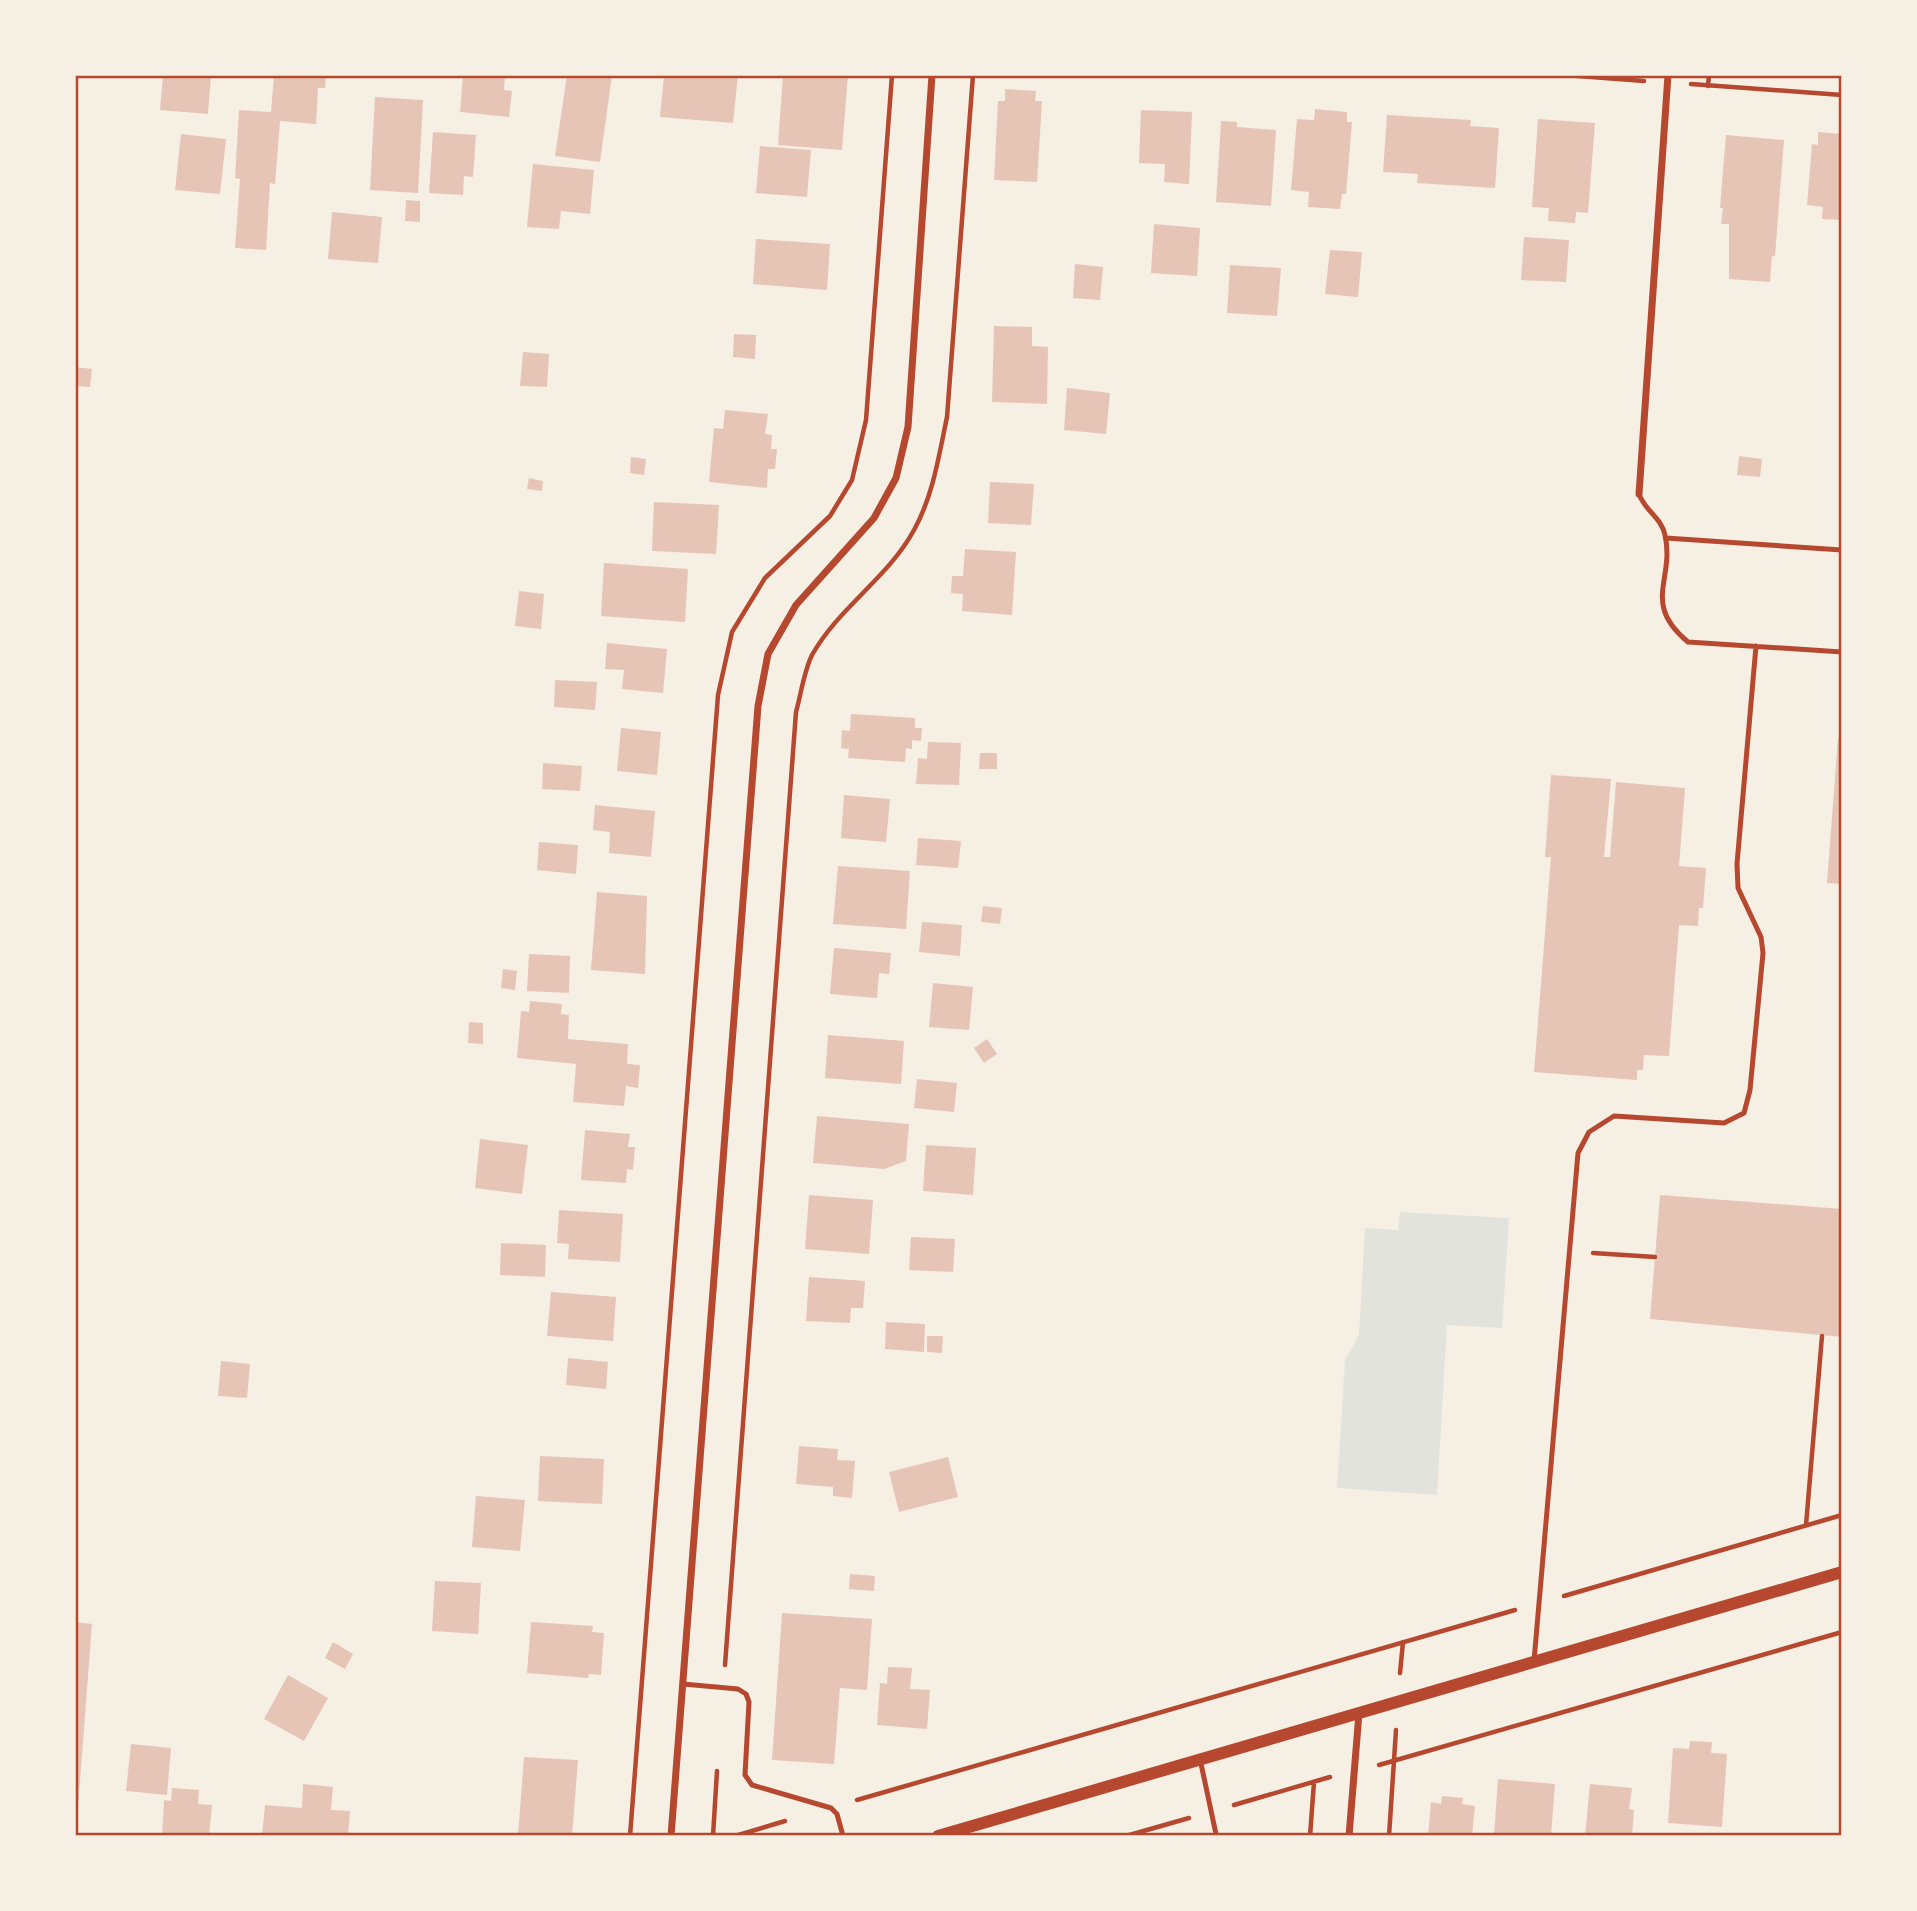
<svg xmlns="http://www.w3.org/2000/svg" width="1917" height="1911" viewBox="0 0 1917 1911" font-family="'DM Sans',sans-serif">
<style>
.green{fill:#e2e4dc}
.building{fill:#e6c5b7}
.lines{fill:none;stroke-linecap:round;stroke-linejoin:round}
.path{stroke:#b5482f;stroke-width:4.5}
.service{stroke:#b5482f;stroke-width:5}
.minor{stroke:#b5482f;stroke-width:7}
.tertiary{stroke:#b5482f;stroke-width:12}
.neatline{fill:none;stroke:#b5482f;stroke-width:2.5}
</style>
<rect width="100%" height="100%" fill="#f6efe4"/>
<!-- green -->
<path class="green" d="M1400 1212 1509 1218 1502 1328 1447 1325 1437 1495 1337 1488 1345 1360 1359 1335 1365 1228 1398 1230Z"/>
<!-- building -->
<path class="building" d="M163 75H211L208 114 160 110Z
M274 75H326L325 88H318L316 124 280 121 275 184 270 183 266 250 235 248 240 179 235 178 239 110 271 112Z
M463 75H505L504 90 512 91 509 117 460 112Z
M567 75H612L600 162 555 156Z
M664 75H738L733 123 660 117Z
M783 75H848L842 150 778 145Z
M1005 89 1036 91 1035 101H1042L1037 182 994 180 998 101H1005Z
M375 97 423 100 418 193 370 190Z
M1315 109 1347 112V122H1352L1346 194H1342L1340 209 1308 207 1309 192 1291 190 1297 119 1314 120Z
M1141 110 1192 112 1189 184 1164 182 1165 164 1139 163Z
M1387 115 1471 120 1470 126 1499 128 1495 188 1417 183 1418 174 1383 172Z
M1538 119 1595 123 1588 213 1576 212 1575 223 1548 221 1549 208 1532 207Z
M1221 121 1237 122V127L1276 130 1271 206 1216 202Z
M433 132 476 135 473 177 464 176 463 195 429 193Z
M1818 132 1842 134V220L1822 219 1823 207 1807 205 1812 144 1818 145Z
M181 134 226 139 220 194 175 190Z
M1726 135 1784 140 1775 256H1772L1770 282 1729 279V224H1721L1723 208H1720Z
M760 146 811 150 807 197 756 193Z
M533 164 594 170 590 214 561 211 559 229 527 227Z
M406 200 420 201V222L405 221Z
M332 212 382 217 378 263 328 259Z
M1154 224 1200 228 1197 276 1151 273Z
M1524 237 1569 240 1566 282 1521 280Z
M756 239 830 244 827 290 753 284Z
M1330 250 1362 252 1358 297 1325 294Z
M1075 264 1103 267 1100 300 1073 298Z
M1230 265 1281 268 1277 316 1227 313Z
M994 326 1032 327V346L1048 347 1047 404 992 402Z
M734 334 756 335 755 359 733 357Z
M523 352 549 354 547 387 520 386Z
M75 367 92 369 90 387 75 386Z
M1067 388 1110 393 1106 434 1064 430Z
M725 410 768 414 765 434 772 435 771 449H777L775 469H768L767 488 709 482 714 428 723 429Z
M1739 456 1762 459 1760 477 1737 475Z
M631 457 646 459 644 475 630 473Z
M529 478 543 481 542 491 527 489Z
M990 482 1034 484 1031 525 988 523Z
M654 502 719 505 716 554 652 551Z
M965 549 1016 552 1012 615 962 611 963 594 951 593 952 576H963Z
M604 563 688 569 685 622 601 616Z
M519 591 544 594 541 629 515 626Z
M607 643 667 649 663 693 622 689 624 670 605 669Z
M555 680 597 682 595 710 554 707Z
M851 714 915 718V728H922L921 741 912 740V749L906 748 905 762 848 758 849 749 841 748 842 730 850 731Z
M621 728 661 732 657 775 617 771Z
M1838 738 1842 739V884L1827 883Z
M928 742 961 743 959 785 916 784 918 758 927 759Z
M980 753H997V769H979Z
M543 763 582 766 580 791 542 789Z
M1551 775 1611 779 1604 857H1610L1616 782 1685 788 1679 866 1706 868 1703 908H1699L1698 926 1679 925 1669 1056 1644 1055 1643 1070H1637V1080L1534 1072 1551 857H1545Z
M844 795 890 799 886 842 841 838Z
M595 805 655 811 651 857 609 853 610 832 593 830Z
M918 838 961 841 958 868 916 865Z
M539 842 578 845 576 874 537 870Z
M838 866 910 871 906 929 833 924Z
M597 892 647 896 645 974 591 970Z
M983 906 1002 908 1000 924 981 922Z
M922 922 962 925 960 956 919 952Z
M834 948 891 953 889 974 879 973 877 998 830 994Z
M529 954 570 956 569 993 527 991Z
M503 969 517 971 515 990 501 988Z
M933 983 973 987 969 1030 929 1027Z
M530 1001 562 1004 561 1014 569 1015 568 1039 628 1044 627 1064 640 1065 638 1088 626 1086 624 1106 573 1102 576 1064 517 1058 521 1011 529 1012Z
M469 1022 483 1023V1044L468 1043Z
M828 1035 904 1041 901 1084 825 1078Z
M987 1039 997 1054 984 1063 974 1048Z
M917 1079 957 1083 954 1112 914 1108Z
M817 1116 909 1124 906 1161 884 1169 813 1163Z
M585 1130 630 1134 628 1147H635L633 1170 627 1169 626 1183 581 1180Z
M480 1139 528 1145 522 1194 475 1188Z
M926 1145 976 1148 973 1195 923 1191Z
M809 1195 873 1200 869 1254 805 1249Z
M1660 1195 1842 1209V1337L1650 1319Z
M559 1210 623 1214 620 1262 568 1259 569 1244 557 1243Z
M911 1237 955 1239 953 1272 909 1270Z
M501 1243 546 1245 545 1277 500 1275Z
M809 1277 865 1281 863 1308H851L850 1323 806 1321Z
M551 1292 616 1297 613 1341 547 1336Z
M886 1322 925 1324 924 1352 885 1349Z
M927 1336H943L942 1353 927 1352Z
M568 1358 608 1362 606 1389 566 1385Z
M221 1361 250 1364 247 1398 218 1396Z
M799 1446 838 1449 837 1460 855 1461 852 1498 833 1496V1487L796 1484Z
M540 1456 604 1459 602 1504 538 1501Z
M948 1457 958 1497 899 1512 889 1472Z
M476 1496 525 1500 520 1551 472 1547Z
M850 1574 875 1576 874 1591 849 1589Z
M435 1581 481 1583 478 1634 432 1631Z
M782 1613 872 1619 867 1690 840 1688 834 1764 772 1760Z
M75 1622 92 1624 77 1820H75Z
M531 1622 593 1626 592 1632 604 1633 601 1675 589 1674 588 1678 527 1673Z
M333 1642 353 1654 345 1669 325 1658Z
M888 1667 912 1668 910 1689 930 1690 927 1729 877 1725 880 1683 887 1684Z
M288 1675 328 1698 304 1741 264 1719Z
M1690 1741 1712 1742 1711 1753 1727 1754 1722 1827 1668 1823 1673 1748 1689 1749Z
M131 1744 171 1748 167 1795 126 1791Z
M524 1757 578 1760 572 1836H518Z
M1498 1779 1555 1784 1551 1836H1494Z
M303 1784 333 1787 331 1810 350 1811 348 1836H262L265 1805 302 1808Z
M1590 1784 1632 1788 1629 1809 1634 1810 1632 1836H1585Z
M172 1788 199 1790 198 1804 212 1805 209 1836H162L164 1800 171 1801Z
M1442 1796 1463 1798 1462 1804 1475 1806 1472 1836H1428L1431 1802 1441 1804Z"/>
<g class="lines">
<!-- path -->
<path class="path" d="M1565 75 1644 81
M1691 84 1842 95
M1708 86 1709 75
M1593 1253 1655 1257
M1806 1525 1822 1336
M1564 1596 1842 1515
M725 1665 796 712C801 694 804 671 812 655 839 607 888 578 914 530 933 496 939 455 947 417L973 75
M1400 1673 1403 1642
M1379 1765 1842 1632
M857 1800 1515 1610
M1234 1805 1330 1777
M630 1836 718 695 732 632 765 578 830 516 852 480 866 420 892 75
M713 1836 717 1771
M735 1836 785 1821
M1126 1836 1189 1818
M1310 1836 1314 1782
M1389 1836 1396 1730"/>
<!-- service -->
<path class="service" d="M1639 494C1645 511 1661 517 1665 535 1675 580 1641 603 1688 642L1842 652
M1666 538 1842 550
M1534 1661 1578 1153 1589 1132 1614 1116 1724 1123 1744 1113 1750 1090 1763 953 1761 937 1738 888 1737 864 1756 646
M683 1684 738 1689 746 1694 749 1702 745 1775 752 1785 831 1808 837 1814 843 1836
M1200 1759 1216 1834
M1211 1836H1279"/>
<!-- minor -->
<path class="minor" d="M1639 494 1668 75
M671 1836 758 706 768 654 796 605 874 518 896 478 908 427 932 75
M1349 1836 1359 1713"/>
<!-- tertiary -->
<path class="tertiary" d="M938 1836 1842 1572"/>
</g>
<!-- border -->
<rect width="1917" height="1911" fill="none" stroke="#f6efe4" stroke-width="154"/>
<rect x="77" y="77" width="1763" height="1757" class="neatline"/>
</svg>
